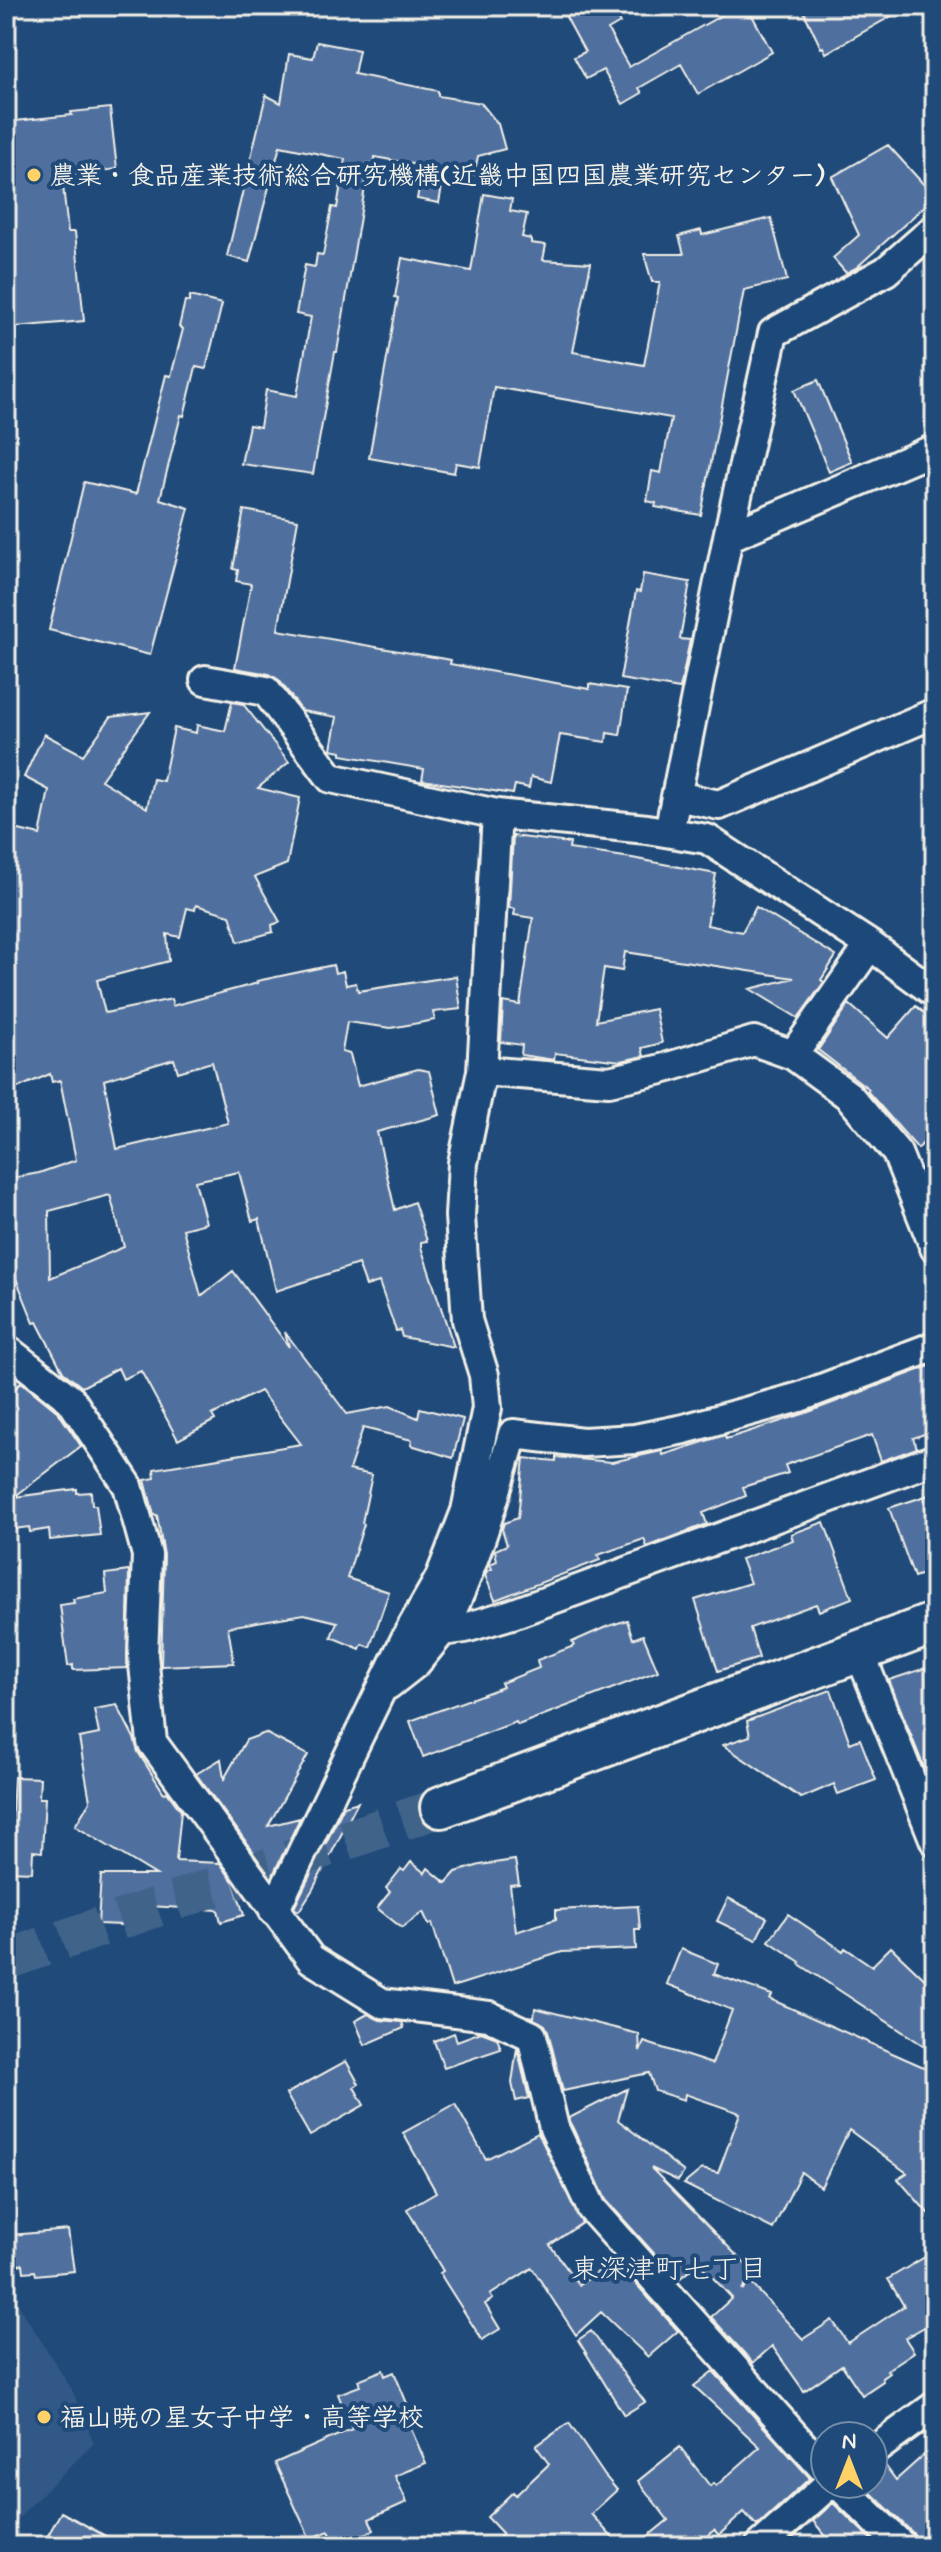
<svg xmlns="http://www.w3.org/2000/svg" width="941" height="2552" viewBox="0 0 941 2552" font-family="Mynerve,'Klee One',sans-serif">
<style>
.built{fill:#315887}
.building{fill:#4f6f9f;stroke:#f4f1e8;stroke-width:2;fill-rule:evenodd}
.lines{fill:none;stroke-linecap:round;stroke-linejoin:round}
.secondary-tunnel{stroke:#3f638a;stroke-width:40;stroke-dasharray:40 20;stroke-linecap:butt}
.street-casing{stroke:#f4f1e8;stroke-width:34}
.secondary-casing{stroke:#f4f1e8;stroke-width:46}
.street{stroke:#1f4a7a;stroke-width:28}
.secondary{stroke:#1f4a7a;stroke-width:40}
.poi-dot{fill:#ffd166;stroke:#1f4a7a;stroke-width:3}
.labels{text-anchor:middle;stroke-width:8;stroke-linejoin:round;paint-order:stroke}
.poi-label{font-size:26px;font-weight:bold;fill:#f4f1e8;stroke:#1f4a7a;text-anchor:start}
.neighbourhood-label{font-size:28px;fill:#f4f1e8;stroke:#1f4a7a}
</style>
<rect width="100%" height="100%" fill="#1f4a7a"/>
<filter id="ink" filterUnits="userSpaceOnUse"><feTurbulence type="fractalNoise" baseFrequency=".0125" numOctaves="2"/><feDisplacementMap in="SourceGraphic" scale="16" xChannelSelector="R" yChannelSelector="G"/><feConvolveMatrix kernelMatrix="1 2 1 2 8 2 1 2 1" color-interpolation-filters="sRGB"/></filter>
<g filter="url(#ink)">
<!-- built -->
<path class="built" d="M11 2293 72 2390 94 2443 25 2511 6 2535V2294Z"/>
<!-- building -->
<path class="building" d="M560 6H610L620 23 608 30 629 67 738 6H747L772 52 698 94 681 64 639 88 642 93 623 104 603 70 586 79 574 57 585 52Z
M801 6H909L826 53 823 47 821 48Z
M317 42 359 50 354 74 438 91V96L481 103 498 124 505 149 478 156 474 175 445 170 439 203 417 199 423 166 375 157 374 165 369 164 337 352H335L313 474 241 464 249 425 260 427 266 390 297 396 311 317 296 314 305 265 315 267 317 254 323 255 332 207 337 208 345 159 280 146 249 262 227 256 266 95 281 103 289 54 313 58Z
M110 108 117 169 62 176 68 232H75L84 321 15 327 6 238V122L72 115 71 112Z
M888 145 935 197 856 268 846 273 833 258 859 235 832 177Z
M484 194 512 199 510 211 527 214 522 237 531 239V243L546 245 543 260 591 263 573 352 644 365 660 282H652L644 254H684L679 236 701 230 702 235 771 218 787 280 744 290 701 515 655 507 656 503 647 501 652 471 661 473 671 418 494 387 480 467 456 463 454 473 369 458 398 298 395 297 402 258 471 271Z
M190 296 222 304 206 369 196 367 184 416 181 415 160 499 189 508 150 655 49 630 84 482 136 494 166 375 171 376 183 329 179 327 185 301 189 302Z
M818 380 852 462 829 472 794 390Z
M244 510 298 520 278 630 451 660 450 664 589 689V684L627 690 620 735 607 733 606 742 560 735 551 782 531 777 529 788 515 785 513 794 422 780 424 769 341 755V751L331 749 337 717 302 711 279 680 269 674 235 668 251 584 236 581 238 570 233 569Z
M643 574 690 582 680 639 690 640 680 689 620 679 636 591 640 592Z
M232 702 243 704 289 762 258 788 300 798 287 864 255 877 280 922 272 925 273 932 238 942 230 915 196 905 195 910 187 908 180 937 167 934 169 961 97 980 105 1013 172 999V1006L258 983 257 981 333 965 335 973 343 971 346 985 356 983 358 991 456 976 461 1009 433 1012 435 1020 391 1028 347 1022 342 1052 350 1054 358 1086 418 1069 429 1071 440 1115 377 1132 395 1210 414 1202 427 1241 421 1242V1247L454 1347 402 1337 400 1330 396 1331 379 1282 366 1286 358 1264 276 1291 259 1219 252 1221 239 1172 195 1181 206 1223 183 1229 201 1296 233 1271 289 1347 285 1332 347 1414 390 1406 418 1418 420 1408 463 1419 453 1458 411 1445 412 1440 363 1428 349 1470 372 1475 362 1523 364 1524 347 1578 389 1592 370 1647 362 1644 360 1649 331 1637 337 1622 304 1614 228 1627 234 1663 161 1666 164 1555 157 1515H154L145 1480 155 1478 154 1469 301 1444 260 1391 212 1415 215 1420 178 1440 141 1371 123 1379 118 1368 82 1387 63 1372 37 1322 34 1323 15 1276 6 1277V1179L39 1173 76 1160 60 1080 52 1082 50 1074 6 1093V827L40 835 49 790 24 777 44 734 83 755 111 717 150 712 101 780 147 808 153 779 163 781 174 728 196 733 197 725 225 731ZM174 1059 178 1072 212 1062 228 1123 117 1149 104 1080ZM110 1195 124 1247 50 1278 49 1211Z
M513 836 570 843 569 849 632 858 716 874 707 925 742 932 756 907 836 956 821 980 824 982 798 1018 750 989 794 978 625 952 622 971 604 968 596 1021 655 1009 662 1043 642 1048 644 1056 621 1061 555 1053 554 1060 521 1055 522 1045 501 1042 503 1002 520 1005 533 918 514 915 515 909 509 908Z
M849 1004 888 1038 916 1006 935 1022V1129L918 1149 867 1091 869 1089 818 1050Z
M935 1364V1430L913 1438 917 1448 881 1461 872 1435 785 1465 788 1473 743 1487 746 1496 703 1513 707 1524 647 1547 644 1539 598 1555 600 1560 495 1600 485 1575 487 1571 492 1569 490 1564 497 1561 495 1550 507 1545 502 1529 504 1523 518 1518 524 1458 556 1461V1457L612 1462 662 1451 663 1455 725 1435 726 1439 806 1413Z
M21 1382 58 1412 81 1446 14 1497 77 1489V1493L91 1492 92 1505H96L100 1535 50 1540 49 1529 30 1532 29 1527 6 1530V1399Z
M935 1493V1570L914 1577 889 1508Z
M824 1522 852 1598 819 1611 816 1604 750 1628 759 1658 718 1671 695 1600 750 1583 741 1559 793 1540 791 1534Z
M129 1571 127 1668 73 1670V1665L68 1666 60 1605 74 1603 73 1599 107 1593 105 1574Z
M627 1620 633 1639 643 1635 658 1671 518 1725 516 1722 423 1757 410 1721 503 1687 501 1683 539 1668 537 1660 574 1646 572 1642 606 1627Z
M935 1665V1795L889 1680Z
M831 1690 850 1743 860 1739 876 1780 838 1794 834 1784 801 1798 723 1745 750 1736 747 1721Z
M117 1705 134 1738 138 1752 164 1793 167 1792 181 1811 176 1861 220 1863 234 1883 244 1915 221 1922 218 1910 149 1906 148 1926 98 1924 101 1875H156L75 1826 90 1801 79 1738 99 1734 94 1709Z
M265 1733 308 1755 268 1826 300 1818 272 1877 196 1774 221 1759 224 1779 246 1740Z
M14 1777 40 1778 39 1798H45L42 1852 33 1851 32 1872 9 1871Z
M358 1802 313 1889 299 1911 294 1908 344 1806Z
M515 1860 519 1884 510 1885 516 1932 556 1919V1910L638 1906 640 1930H635L636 1949 562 1952 452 1987 432 1923 429 1925 423 1912 402 1928 377 1908 390 1892 386 1888 401 1869 404 1871 411 1862 425 1873 428 1868 446 1883 456 1872 480 1865Z
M728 1898 767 1918 756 1940 717 1921Z
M788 1914 843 1951 845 1948 872 1966 891 1947 935 1989V2053L799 1964 800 1962 769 1941Z
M681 1949 718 1964 714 1974 772 1995 770 1999 935 2072V2221L898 2179 907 2173 849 2130 821 2187 801 2172 773 2229 684 2184 702 2169 718 2173 740 2113 685 2094 684 2100 655 2091 649 2073 563 2091 548 2031 545 2025 528 2016 534 2017 535 2008 639 2034 640 2052 644 2042 712 2064 732 2010 667 1984Z
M368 2014 380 2020 402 2022 404 2028 365 2045 355 2021Z
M481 2032 497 2038 501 2049 444 2068 434 2041 454 2033 457 2041Z
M517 2048 529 2098 516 2101 512 2083Z
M346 2061 359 2084 354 2087 364 2105 310 2136 286 2094Z
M627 2089 618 2120 684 2172 678 2181 651 2168 752 2271 742 2290 751 2283 803 2339 832 2320 848 2343 904 2306 888 2279 935 2251V2321L905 2338 914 2352 887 2370 889 2373 882 2378 883 2381 862 2395 842 2365 804 2391 772 2346 753 2363 711 2317 732 2298 699 2263 678 2280 606 2200 570 2122 569 2118Z
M455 2104 486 2159 538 2133 582 2223 550 2245 579 2285 615 2260 652 2302 678 2331 648 2357 601 2312 576 2335 532 2268 490 2295 493 2299 485 2304 500 2329 482 2340 444 2280 440 2273 443 2271 407 2209 436 2192 403 2133Z
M68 2230 74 2271 36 2275 35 2271 24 2272 23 2264 15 2265 11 2235Z
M591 2331 645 2402 624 2415 578 2340Z
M383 2370 385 2376 394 2372 413 2418 407 2420 426 2463 395 2476 407 2502 369 2519 374 2530 339 2546H336L329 2531 310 2539 275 2463 352 2429 338 2394 360 2386 358 2380Z
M713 2371 810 2478 757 2526 744 2512 719 2535 714 2530 696 2546H636L668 2520 638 2481 680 2447 710 2486 713 2483 716 2486 760 2447 694 2386Z
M569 2423 605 2476 617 2490 591 2514 620 2546H491L503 2534 487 2517 513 2492 516 2495 549 2464 536 2446Z
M935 2445V2534L919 2546 914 2534 862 2484H873V2468L884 2464 896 2480Z
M833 2503 878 2546H834L813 2521Z
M61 2512 124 2546H42Z"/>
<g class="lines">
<!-- secondary-tunnel -->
<path class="secondary-tunnel" d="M6 1960 441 1807"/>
<!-- street casing -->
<g class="street-casing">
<path id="street" d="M728 537 935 449
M205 680 266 691 331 778 497 814 647 829 707 839 870 945 935 993
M677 796 719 805 935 713
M669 832 728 537 773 333 886 271 935 228
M793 1055 870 945
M482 1071 609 1081 662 1069 754 1041 793 1055 849 1096 897 1153 935 1248
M6 1349 71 1400 128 1486 147 1555 143 1655 152 1742 311 1959 382 2003 489 2016 532 2036 554 2128 592 2209 825 2470
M442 1631C474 1568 493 1502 513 1434L583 1442 635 1439 684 1429 800 1397 935 1346
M859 1651 935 1841
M388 1685 416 1663 442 1631 465 1628 512 1614 935 1459
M274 1911 407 1636 440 1578 466 1511 487 1408 484 1375 467 1320 460 1216 463 1163 482 1071 497 814
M873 2451 935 2406
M838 2484 902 2546
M760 2546 829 2484"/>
</g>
<!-- secondary casing -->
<g class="secondary-casing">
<path id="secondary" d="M441 1807 935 1623"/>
</g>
<!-- street -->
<use href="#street" class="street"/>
<!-- secondary -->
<use href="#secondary" class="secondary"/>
</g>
</g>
<!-- markers -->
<g class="poi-dot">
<circle cx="34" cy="175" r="8"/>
<circle cx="44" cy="2417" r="8"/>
</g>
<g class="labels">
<!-- poi labels -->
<g class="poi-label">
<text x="50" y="184">農業・食品産業技術総合研究機構(近畿中国四国農業研究センター)</text>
<text x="60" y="2426">福山暁の星女子中学・高等学校</text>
</g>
<!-- neighbourhood labels -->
<g class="neighbourhood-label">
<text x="669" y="2278">東深津町七丁目</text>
</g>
</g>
<!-- margin -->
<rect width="941" height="2552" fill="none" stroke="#1f4a7a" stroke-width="32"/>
<rect x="16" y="16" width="909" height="2520" fill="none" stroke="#f4f1e8" stroke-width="3" filter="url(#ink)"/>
<!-- north arrow -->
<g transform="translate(849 2460)"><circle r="38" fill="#1f4a7a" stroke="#748da6" stroke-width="2"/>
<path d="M0-6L14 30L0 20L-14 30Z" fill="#ffd166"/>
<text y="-12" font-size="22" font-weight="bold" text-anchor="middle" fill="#f4f1e8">N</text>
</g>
</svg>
